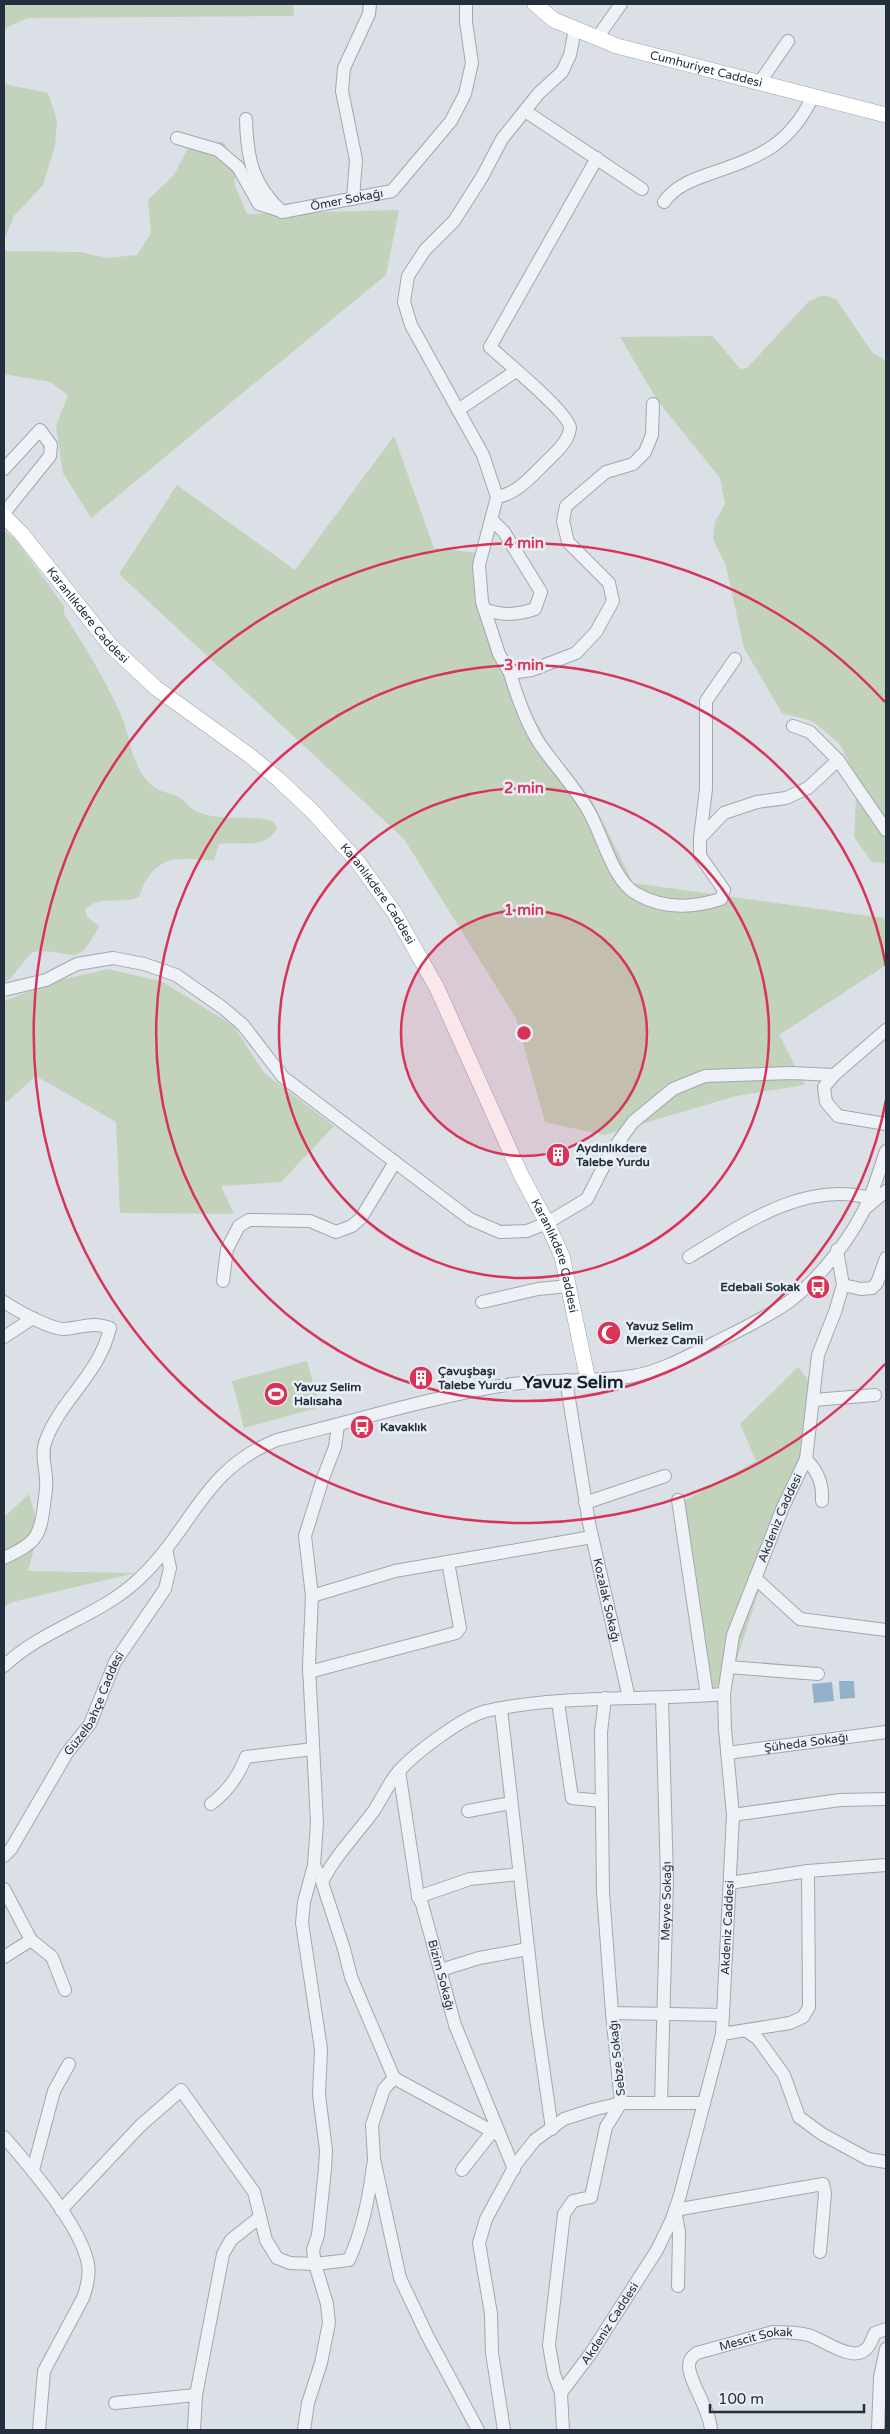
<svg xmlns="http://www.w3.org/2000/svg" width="890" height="2434" viewBox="0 0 890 2434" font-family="'Varela Round',sans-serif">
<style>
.green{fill:#c2d2bb}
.water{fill:#92b1cb}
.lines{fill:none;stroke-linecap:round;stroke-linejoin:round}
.minor-casing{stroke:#a0a7b1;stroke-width:14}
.major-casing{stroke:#99a5b4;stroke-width:16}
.minor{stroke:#eef1f5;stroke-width:12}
.major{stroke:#fff;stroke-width:15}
.ring{fill:none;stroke:#d93357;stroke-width:2.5}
.labels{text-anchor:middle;stroke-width:5;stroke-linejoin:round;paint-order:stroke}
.street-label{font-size:12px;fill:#242f3e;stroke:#eaeff5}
.poi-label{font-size:12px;font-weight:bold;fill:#242f3e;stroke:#eaeff5;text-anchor:start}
.district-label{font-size:18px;font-weight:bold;fill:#16202e;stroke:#eaeff5}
.centre{fill:#d93357;stroke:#eaeff5;stroke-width:2.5}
.ring-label{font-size:15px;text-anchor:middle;font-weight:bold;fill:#d93357;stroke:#eaeff5;stroke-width:5;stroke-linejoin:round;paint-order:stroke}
</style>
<rect width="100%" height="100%" fill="#dbe0e7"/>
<!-- green -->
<path class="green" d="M4 4H293L294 16 28 18 4 29Z
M4 84 48 93 57 120 55 146 43 185 14 216 4 240Z
M224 142 237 168 234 183 247 214 399 210 386 275 91 518 63 473 56 426 68 395 50 382 4 374V251L80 252 106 258 137 255 151 233 148 200 174 175 190 144Z
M824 295 836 299 872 352 886 361V863L872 862 854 837 857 781 840 744 812 721 782 713 744 648 726 566 713 539 715 522 725 504 720 478 657 400 620 337 713 336 740 369 747 368 809 301Z
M394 436 434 548 488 554 481 599 535 720 552 750 593 802 633 883 883 918 886 923V965L779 1035 805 1085 736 1096 604 1135 545 1122 516 1018 404 839 119 574 177 485 295 570Z
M4 530 16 540 64 606V614C84 645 103 676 119 710 132 737 129 768 155 788 163 793 172 793 180 798 187 802 190 809 198 812 222 822 249 814 273 821L277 828C267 850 239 841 219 844L214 860C205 861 199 859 190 859 161 857 148 871 139 897 121 905 99 894 85 910L87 917 99 926C76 973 72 947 32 952L10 979 4 982Z
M108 969 163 982 234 1026 264 1073 334 1126 281 1182 221 1186 234 1214 120 1213 116 1122 36 1076 7 1102 4 1100V1001L56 981Z
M307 1361 320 1407 244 1428 232 1381Z
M798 1367 816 1389 810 1432 731 1677 708 1692 677 1505 756 1461 740 1424Z
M29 1494 39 1530 28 1571 135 1573 12 1602 4 1607V1517Z"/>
<!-- water -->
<path class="water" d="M839 1681H854L855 1698 840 1699Z
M832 1682 834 1701 814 1703 812 1684Z"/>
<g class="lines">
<!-- minor casing -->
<g class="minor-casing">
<g id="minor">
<path d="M597 38 621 4"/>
<path d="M760 82 788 41"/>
<path d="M525 111 642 189"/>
<path id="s1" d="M246 119C247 158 252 184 282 212L392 191 451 121 465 94 472 63 466 22V4"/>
<path d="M177 138 218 150 238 167 259 204 278 210"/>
<path d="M353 199 356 160 342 91 344 68 369 14 370 4"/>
<path d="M664 202C675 186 694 179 712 173 761 156 790 145 813 96"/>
<path d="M653 404 652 435 645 452 633 464 606 472 566 506 563 521 568 542 609 583 613 601 596 632 576 653 532 670 510 673C517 697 526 722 539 743 555 766 574 786 588 810 602 833 613 882 637 894 663 909 693 908 721 899L724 890 700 856V838L724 813 757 802 786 798 808 788 838 760"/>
<path d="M458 410 516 371"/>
<path d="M4 469 40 430 51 445 50 456 4 513"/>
<path d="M497 497C516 494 530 478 543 465 552 456 569 442 570 428 570 414 504 360 490 347L597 158"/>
<path d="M484 609C502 616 517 615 535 609L541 592 504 532 492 520"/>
<path d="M510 673 499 654 482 602 479 565 497 497 483 455 411 325 404 302 408 276 425 250 454 221 482 177 502 139 539 93 562 72 570 55 575 29"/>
<path d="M793 726 810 732 838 760 886 830"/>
<path d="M700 838 706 789V701L735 659"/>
<path d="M4 990 46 980 77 964 113 958 144 964 176 975 223 1008 243 1025 283 1077 470 1219 500 1232 527 1231 547 1223 587 1199 611 1152 633 1122 673 1089 705 1076 792 1073 834 1075"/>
<path d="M886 1030 834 1075 824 1087 826 1102 838 1116 886 1124"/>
<path d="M867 1207 886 1191"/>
<path d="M689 1257C742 1225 805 1180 870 1198"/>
<path d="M223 1281 227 1249 239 1226 249 1220 310 1221 336 1232 352 1226 361 1218 395 1162"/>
<path d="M843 1285 861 1289 872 1288 877 1283 886 1258"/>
<path d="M4 1302C16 1310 50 1329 64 1329 81 1328 93 1321 110 1328 99 1375 62 1398 46 1440 41 1452 45 1466 46 1478 47 1487 45 1496 44 1505 40 1540 34 1543 4 1558"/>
<path d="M482 1302 538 1289 569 1286"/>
<path d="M4 1337 33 1318"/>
<path id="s2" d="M566 1380 589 1523 629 1698"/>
<path d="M814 1400 875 1395"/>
<path d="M806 1459C818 1472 823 1483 822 1501"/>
<path d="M678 1500 707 1695"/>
<path d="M585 1503 665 1476"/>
<path d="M755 1578 800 1619 886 1630"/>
<path d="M312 1596 395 1571 592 1537"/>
<path d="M4 1666C44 1628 101 1616 140 1578 193 1528 203 1469 277 1440 355 1421 433 1396 513 1384 553 1378 594 1383 633 1376 662 1371 688 1356 714 1343 740 1330 766 1318 790 1301 821 1277 855 1234 870 1197 876 1182 881 1166 886 1151"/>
<path d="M728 1667 818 1674"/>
<path d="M309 1672 456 1633 460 1628 448 1562"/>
<path d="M605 1698 601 1732 603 1892 612 2013 723 2015"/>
<path d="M558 1702 572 1798 602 1801"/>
<path d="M501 1709 536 2018 552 2129"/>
<path id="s3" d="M727 1753 886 1732"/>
<path id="s4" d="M399 1771 418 1896 422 1904 455 2025 514 2169"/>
<path d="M211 1804C228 1791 238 1777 246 1757L313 1749"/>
<path d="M468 1811 511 1803"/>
<path d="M733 1815 840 1800 886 1799"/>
<path id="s5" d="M4 1856 11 1849 67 1753 90 1724 115 1662 165 1589 170 1568 166 1549"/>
<path d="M318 1873 314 1865 317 1823 309 1666 312 1596 305 1536 323 1478 335 1447 338 1425"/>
<path d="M730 1883 808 1871 886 1865"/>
<path d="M4 1889 31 1940 52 1957 65 1990"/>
<path d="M418 1897 470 1879 519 1874"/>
<path d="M4 1957 31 1940"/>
<path d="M441 1970 479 1958 528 1949"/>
<path d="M747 2031 758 2039 784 2075 799 2117 822 2134 868 2159 886 2162"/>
<path d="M722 2034 790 2023 803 2017 809 2007 808 1871"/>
<path d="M394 2078 499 2135"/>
<path id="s6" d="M661 2103 667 1880 662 1698"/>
<path d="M4 2137C30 2167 81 2226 88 2264 90 2276 87 2287 83 2298L44 2371 39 2430"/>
<path d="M33 2170 54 2091 69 2064"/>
<path d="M462 2170 492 2132"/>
<path d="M61 2210 140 2126 181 2090 254 2192 266 2240 277 2258 290 2263 315 2264 349 2260C363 2229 369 2199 373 2165"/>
<path d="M678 2286 679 2232 675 2210 823 2184 825 2193 820 2252"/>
<path d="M561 2393 554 2374 549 2345 564 2214 573 2201 591 2197 606 2127 621 2103 612 2013"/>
<path d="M115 2403 196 2395"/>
<path d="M194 2430 196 2395 223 2254 231 2240 260 2217"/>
<path d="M304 2430 308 2403 321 2363 329 2323 327 2304 315 2264 313 2250 318 2235 325 2169 326 2150 319 2095 321 2049 302 1923 304 1902 314 1865"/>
<path d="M478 2430 427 2335 400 2278 374 2159 372 2125 384 2089 394 2078 351 1977 344 1949 322 1882C335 1856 355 1836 373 1812 382 1799 389 1782 399 1771 416 1752 463 1717 486 1711 564 1694 645 1701 724 1694"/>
<path d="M504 2430 492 2353 491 2314 479 2243 486 2219 516 2164 535 2140 564 2119 592 2110 621 2103H704"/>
<path id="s7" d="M563 2430 561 2393 591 2353 657 2250 672 2219 680 2195 722 2034 733 1815 725 1729 724 1694 733 1635 783 1507 806 1459 818 1355 835 1312 843 1285 837 1250"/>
<path id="s8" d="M711 2430C710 2410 689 2381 689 2366 689 2360 692 2356 697 2353L773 2332C785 2332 796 2332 808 2335 823 2339 851 2362 865 2350 870 2347 872 2339 875 2333L886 2329"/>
<path d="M878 2430 880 2377 886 2349"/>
</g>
</g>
<!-- major casing -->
<g class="major-casing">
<g id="major">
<path id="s9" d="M535 4 554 20 617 46 886 115"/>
<path id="s10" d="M4 516 21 533 110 645 156 688 249 755 278 779 312 811 357 861 394 912 437 988 521 1175 547 1223 562 1256 588 1380"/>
</g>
</g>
<!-- minor -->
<use href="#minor" class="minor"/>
<!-- major -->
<use href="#major" class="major"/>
</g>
<!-- distance rings -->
<circle cx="524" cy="1033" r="123" fill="#d93357" fill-opacity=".12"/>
<g class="ring">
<circle cx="524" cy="1033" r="123"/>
<circle cx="524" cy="1033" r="245"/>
<path d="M886 1100A368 368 0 1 1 886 966"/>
<path d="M885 1364A490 490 0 1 1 885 702"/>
</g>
<!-- icons -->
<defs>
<g id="building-disc" transform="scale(1.25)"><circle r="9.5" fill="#d93357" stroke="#eaeff5"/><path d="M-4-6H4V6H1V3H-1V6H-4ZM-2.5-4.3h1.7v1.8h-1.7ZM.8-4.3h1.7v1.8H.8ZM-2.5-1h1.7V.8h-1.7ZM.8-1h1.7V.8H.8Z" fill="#fff"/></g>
<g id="bus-disc" transform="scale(1.25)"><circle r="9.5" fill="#d93357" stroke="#eaeff5"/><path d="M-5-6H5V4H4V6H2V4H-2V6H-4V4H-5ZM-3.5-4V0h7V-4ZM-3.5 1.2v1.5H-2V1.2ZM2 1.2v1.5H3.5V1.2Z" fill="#fff"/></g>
<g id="mosque-disc" transform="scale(1.25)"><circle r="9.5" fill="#d93357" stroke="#eaeff5"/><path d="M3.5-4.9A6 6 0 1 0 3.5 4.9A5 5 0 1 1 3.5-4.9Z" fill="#fff"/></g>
<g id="stadium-disc" transform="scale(1.25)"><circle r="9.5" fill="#d93357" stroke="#eaeff5"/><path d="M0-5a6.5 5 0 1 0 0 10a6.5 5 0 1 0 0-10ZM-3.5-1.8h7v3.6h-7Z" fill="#fff"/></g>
</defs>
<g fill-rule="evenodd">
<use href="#building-disc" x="558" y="1155"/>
<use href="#bus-disc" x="818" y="1287"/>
<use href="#mosque-disc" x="609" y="1333"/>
<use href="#building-disc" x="421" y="1378"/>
<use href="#stadium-disc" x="276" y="1394"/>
<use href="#bus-disc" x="362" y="1427"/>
</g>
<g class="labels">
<!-- street labels -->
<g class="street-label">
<text dy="4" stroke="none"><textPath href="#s9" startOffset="185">Cumhuriyet Caddesi</textPath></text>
<text dy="4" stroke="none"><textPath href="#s1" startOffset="169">Ömer Sokağı</textPath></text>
<text dy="4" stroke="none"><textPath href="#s10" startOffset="130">Karanlıkdere Caddesi</textPath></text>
<text dy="4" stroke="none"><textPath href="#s10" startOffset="535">Karanlıkdere Caddesi</textPath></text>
<text dy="4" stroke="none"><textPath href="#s10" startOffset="940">Karanlıkdere Caddesi</textPath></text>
<text dy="4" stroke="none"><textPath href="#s7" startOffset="962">Akdeniz Caddesi</textPath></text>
<text dy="4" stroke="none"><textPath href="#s2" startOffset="224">Kozalak Sokağı</textPath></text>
<text dy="4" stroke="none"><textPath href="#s5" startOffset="178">Güzelbahçe Caddesi</textPath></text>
<text dy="4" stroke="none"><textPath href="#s3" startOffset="80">Şüheda Sokağı</textPath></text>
<text dy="4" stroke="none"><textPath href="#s6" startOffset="202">Meyve Sokağı</textPath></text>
<text dy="4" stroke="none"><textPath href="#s7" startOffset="542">Akdeniz Caddesi</textPath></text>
<text dy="4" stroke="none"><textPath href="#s4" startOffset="209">Bizim Sokağı</textPath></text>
<text transform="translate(617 2058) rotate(-96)" y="4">Sebze Sokağı</text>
<text dy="4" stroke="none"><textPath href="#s7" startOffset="122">Akdeniz Caddesi</textPath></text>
<text dy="4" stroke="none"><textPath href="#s8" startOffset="145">Mescit Sokak</textPath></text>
</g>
<!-- poi labels -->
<g class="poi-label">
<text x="576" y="1152">Aydınlıkdere<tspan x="576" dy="14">Talebe Yurdu</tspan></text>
<text x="800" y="1291" text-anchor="end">Edebali Sokak</text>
<text x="626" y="1330">Yavuz Selim<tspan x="626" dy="14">Merkez Camii</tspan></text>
<text x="438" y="1375">Çavuşbaşı<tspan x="438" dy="14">Talebe Yurdu</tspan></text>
<text x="294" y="1391">Yavuz Selim<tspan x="294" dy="14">Halısaha</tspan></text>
<text x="380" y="1431">Kavaklık</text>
</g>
<!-- district labels -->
<g class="district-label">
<text x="573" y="1388">Yavuz Selim</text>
</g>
</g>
<circle cx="524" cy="1033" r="8" class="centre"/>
<g class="ring-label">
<text x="524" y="548">4 min</text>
<text x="524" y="670">3 min</text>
<text x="524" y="793">2 min</text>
<text x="524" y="915">1 min</text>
</g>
<!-- border -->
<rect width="890" height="2434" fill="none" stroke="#242f3e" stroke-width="10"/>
<!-- scale -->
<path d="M710 2404v8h154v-8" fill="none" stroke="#242f3e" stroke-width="2.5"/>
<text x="718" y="2404" font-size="15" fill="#242f3e" stroke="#eaeff5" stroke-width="4" paint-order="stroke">100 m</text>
</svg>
